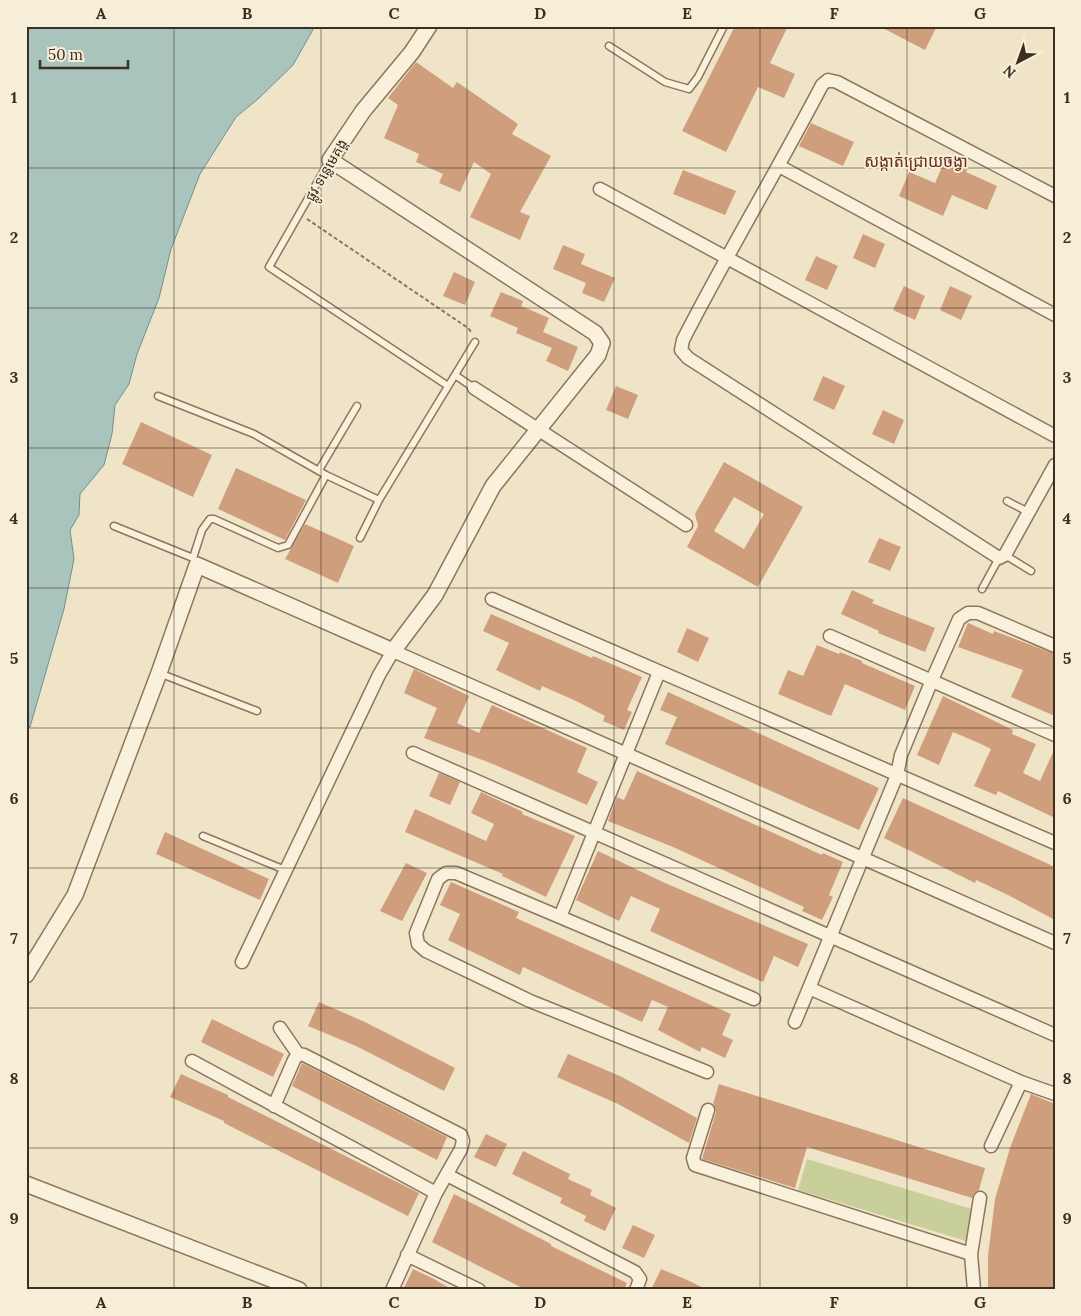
<svg xmlns="http://www.w3.org/2000/svg" width="1081" height="1316" viewBox="0 0 1081 1316" font-family="Lora,'Noto Sans Khmer',serif">
<style>
.green{fill:#c9cf9b}
.water{fill:#a9c4bc;stroke:#6f938a}
.building{fill:#cf9f7d;fill-rule:evenodd}
.lines{fill:none;stroke-linecap:round;stroke-linejoin:round}
.service-casing{stroke:#8d765c;stroke-width:9}
.minor-casing{stroke:#8d765c;stroke-width:15}
.tertiary-casing{stroke:#8d765c;stroke-width:18}
.path{stroke:#8d765c;stroke-width:2;stroke-dasharray:4 2.5;stroke-linecap:butt}
.service{stroke:#faf1dc;stroke-width:6}
.minor{stroke:#faf1dc;stroke-width:12}
.tertiary{stroke:#faf1dc;stroke-width:15}
.grid{fill:none;stroke:#3d2e20;stroke-width:1;stroke-opacity:0.55}
.labels{text-anchor:middle;stroke-width:4;stroke-linejoin:round;paint-order:stroke}
.street-label{font-size:14px;fill:#3d2e20;stroke:#f7eed8}
.quarter-label{font-size:16px;fill:#6b2e1e;stroke:#f7eed8}
.neatline{fill:none;stroke:#3d2e20;stroke-width:2}
.grid-label{font-size:16px;text-anchor:middle;font-weight:bold;fill:#3d2e20}
</style>
<rect width="100%" height="100%" fill="#f0e4c8"/>
<!-- green -->
<path class="green" d="M807 1159 975 1210 966 1241 798 1190Z"/>
<!-- water -->
<path class="water" d="M26 26H315L293 65 258 99 236 117 200 174 171 249 159 298 137 354 129 384 115 405 112 434 104 465 80 494 79 515 70 530 74 559 64 609 30 727 26 731Z"/>
<!-- building -->
<path class="building" d="M735 26H788L770 63 795 74 784 98 758 87 726 152 682 131Z
M879 26H937L925 50Z
M416 62 453 88 457 82 518 124 512 134 551 156 520 212 530 216 520 240 470 217 491 174 474 162 460 192 439 183 443 174 416 162 419 154 384 138 398 105 388 98Z
M811 123 854 142 843 166 799 146Z
M946 158 968 168 966 172 997 186 987 210 952 195 943 216 899 196 909 172 935 183Z
M683 170 736 191 725 215 673 194Z
M863 234 885 244 875 268 853 258Z
M563 245 585 254 581 264 615 278 604 302 582 293 586 283 553 269Z
M816 256 838 266 827 290 805 280Z
M454 272 475 282 465 305 443 296Z
M904 286 925 296 915 320 893 310Z
M950 286 972 296 961 320 940 310Z
M501 292 523 301 521 306 549 318 543 332 578 347 568 371 546 361 552 348 516 333 518 328 490 316Z
M823 376 845 386 834 410 813 400Z
M616 386 638 395 628 419 606 410Z
M883 410 904 420 894 444 872 434Z
M141 422 212 455 193 497 122 464Z
M724 462 803 507 758 587 687 547 698 526 695 514ZM734 497 764 514 744 549 714 531Z
M236 468 306 500 285 540 218 509Z
M305 524 354 546 338 583 285 559Z
M879 538 901 547 890 571 868 562Z
M852 590 874 600 872 603 935 628 925 652 878 633 879 631 841 614Z
M491 614 592 658 593 656 642 677 627 710 632 712 624 730 603 721 605 716 576 701 542 686 540 691 496 670 509 643 483 631Z
M968 623 993 634 994 631 1055 654V716L1011 697 1023 670 958 647Z
M687 628 709 638 698 662 677 652Z
M817 645 839 654 840 652 862 661V663L915 686 905 710 845 684 831 716 778 694 788 670 803 676Z
M414 669 469 696 457 723 479 733 492 705 587 748 577 772 598 782 587 805 493 764 424 738 437 708 404 693Z
M668 692 879 788 859 830 665 744 677 717 660 710Z
M943 696 1013 730 1012 734 1036 744 1023 773 1040 781 1055 748V818L998 791 996 795 974 786 991 749 981 744 953 732 939 765 917 755Z
M637 771 822 855 823 853 843 862 829 895 833 897 822 920 802 911 804 907 673 847 608 821 617 797 624 800Z
M439 773 460 782 450 805 429 796Z
M481 792 523 812 522 814 575 836 546 897 502 876 503 874 405 832 415 809 486 841 494 824 471 813Z
M903 798 1055 867V920L1006 894 976 880 975 883 884 838Z
M165 832 269 879 260 900 156 854Z
M598 851 665 883 808 944 798 967 774 956 763 982 650 931 660 909 631 896 619 921 576 900Z
M406 863 427 873 402 921 380 911Z
M451 882 519 912 516 918 731 1014 722 1035 733 1040 725 1058 702 1047 700 1052 658 1030 668 1007 652 1000 642 1022 523 967 520 975 448 940 460 914 440 905Z
M319 1002 365 1022 455 1068 444 1091 356 1046 308 1026Z
M212 1019 284 1054 273 1077 201 1042Z
M568 1054 620 1076 697 1118 689 1143 618 1104 557 1077Z
M302 1063 447 1137 437 1160 292 1086Z
M181 1074 228 1095V1097L419 1193 408 1216 224 1123V1121L170 1097Z
M719 1084 985 1168 979 1190 974 1193 972 1198 807 1147 795 1188 702 1159 716 1112 713 1104Z
M1031 1094 1055 1104V1290H988V1256L995 1199 1010 1148Z
M486 1134 507 1144 496 1167 474 1157Z
M523 1151 570 1174 568 1179 592 1190 590 1195 616 1208 605 1231 584 1221 586 1216 560 1203 562 1198 512 1174Z
M454 1194 551 1244V1246L627 1283 624 1290H526L432 1242Z
M633 1225 655 1235 644 1258 622 1248Z
M413 1269 434 1279 453 1290H403Z
M661 1269 685 1279 708 1290H651Z"/>
<g class="lines">
<!-- service casing -->
<g class="service-casing">
<path id="service" d="M609 46 665 82 689 89 698 77 724 26
M330 160 269 267 448 386
M455 375 474 388
M158 396 254 434 326 475 379 500
M319 470 357 406
M1007 501 1028 512
M114 526 193 558
M360 538 379 500 475 342
M1005 555 1031 571
M197 565 193 558 202 530 210 519H214L278 548 288 545 326 475
M982 589 999 558
M159 673 257 711
M203 836 285 870"/>
</g>
<!-- minor casing -->
<g class="minor-casing">
<path id="minor" d="M779 166 1055 315
M600 189 1055 436
M1055 196 837 82 828 80 822 85C777 171 727 254 683 340L681 350 688 358 999 558 1005 555 1055 465
M474 388 686 525
M492 599 1055 843
M830 636 1055 735
M413 753 1055 1035
M560 917 659 672
M242 962 379 675 393 651 1055 943
M809 988 1021 1082 1055 1094
M795 1022 897 775 901 755 932 680 959 619 968 613H978L1055 646
M280 1028 298 1054
M192 1061 436 1193
M707 1072 530 1001 426 951 418 944 416 933 438 879 446 873H456L754 999
M274 1106 294 1060 298 1054 304 1055 461 1135 463 1141 461 1149 436 1193 392 1290
M708 1110 693 1158 695 1165 971 1254 974 1290
M991 1146 1021 1082
M447 1175 635 1272 640 1279 636 1290
M971 1254 980 1198
M407 1255 479 1290"/>
</g>
<!-- tertiary casing -->
<g class="tertiary-casing">
<path id="tertiary" d="M26 975 75 895 159 673 197 565 393 651 435 595 493 486 598 355 602 343 595 333 330 160 363 111 412 52 429 26
M26 1184 299 1290"/>
</g>
<!-- path -->
<path class="path" d="M307 219 468 328 472 333"/>
<!-- service -->
<use href="#service" class="service"/>
<!-- minor -->
<use href="#minor" class="minor"/>
<!-- tertiary -->
<use href="#tertiary" class="tertiary"/>
</g>
<!-- grid -->
<path class="grid" d="M174 26V1290M321 26V1290M467 26V1290M614 26V1290M760 26V1290M907 26V1290M26 168H1055M26 308H1055M26 448H1055M26 588H1055M26 728H1055M26 868H1055M26 1008H1055M26 1148H1055"/>
<g class="labels">
<!-- street labels -->
<g class="street-label">
<text transform="translate(326 170) rotate(-60)" y="5">ផ្លូវ ទន្លេមេគង្គ</text>
</g>
<!-- quarter labels -->
<g class="quarter-label">
<text x="916" y="167">សង្កាត់ជ្រោយចង្វា</text>
</g>
</g>
<!-- border -->
<rect width="1081" height="1316" fill="none" stroke="#f7eed8" stroke-width="55"/>
<!-- north arrow -->
<g transform="translate(1018 62) rotate(221)" stroke="#f7eed8" stroke-width="4" paint-order="stroke">
<path d="M0-4L9 19L0 12L-9 19Z" fill="#3d2e20"/>
<text y="-8" font-size="14" font-weight="bold" text-anchor="middle" fill="#3d2e20">N</text>
</g>
<!-- scale -->
<path d="M40 60v8h88v-8" fill="none" stroke="#3d2e20" stroke-width="2.5"/>
<text x="48" y="60" font-size="15" fill="#3d2e20" stroke="#f7eed8" stroke-width="4" paint-order="stroke">50 m</text>
<rect x="28" y="28" width="1026" height="1260" class="neatline"/>
<g class="grid-label">
<text x="101" y="19">A</text>
<text x="247" y="19">B</text>
<text x="394" y="19">C</text>
<text x="540" y="19">D</text>
<text x="687" y="19">E</text>
<text x="834" y="19">F</text>
<text x="980" y="19">G</text>
<text x="14" y="103">1</text>
<text x="1067" y="103">1</text>
<text x="14" y="243">2</text>
<text x="1067" y="243">2</text>
<text x="14" y="383">3</text>
<text x="1067" y="383">3</text>
<text x="14" y="524">4</text>
<text x="1067" y="524">4</text>
<text x="14" y="664">5</text>
<text x="1067" y="664">5</text>
<text x="14" y="804">6</text>
<text x="1067" y="804">6</text>
<text x="14" y="944">7</text>
<text x="1067" y="944">7</text>
<text x="14" y="1084">8</text>
<text x="1067" y="1084">8</text>
<text x="14" y="1224">9</text>
<text x="1067" y="1224">9</text>
<text x="101" y="1308">A</text>
<text x="247" y="1308">B</text>
<text x="394" y="1308">C</text>
<text x="540" y="1308">D</text>
<text x="687" y="1308">E</text>
<text x="834" y="1308">F</text>
<text x="980" y="1308">G</text>
</g>
</svg>
